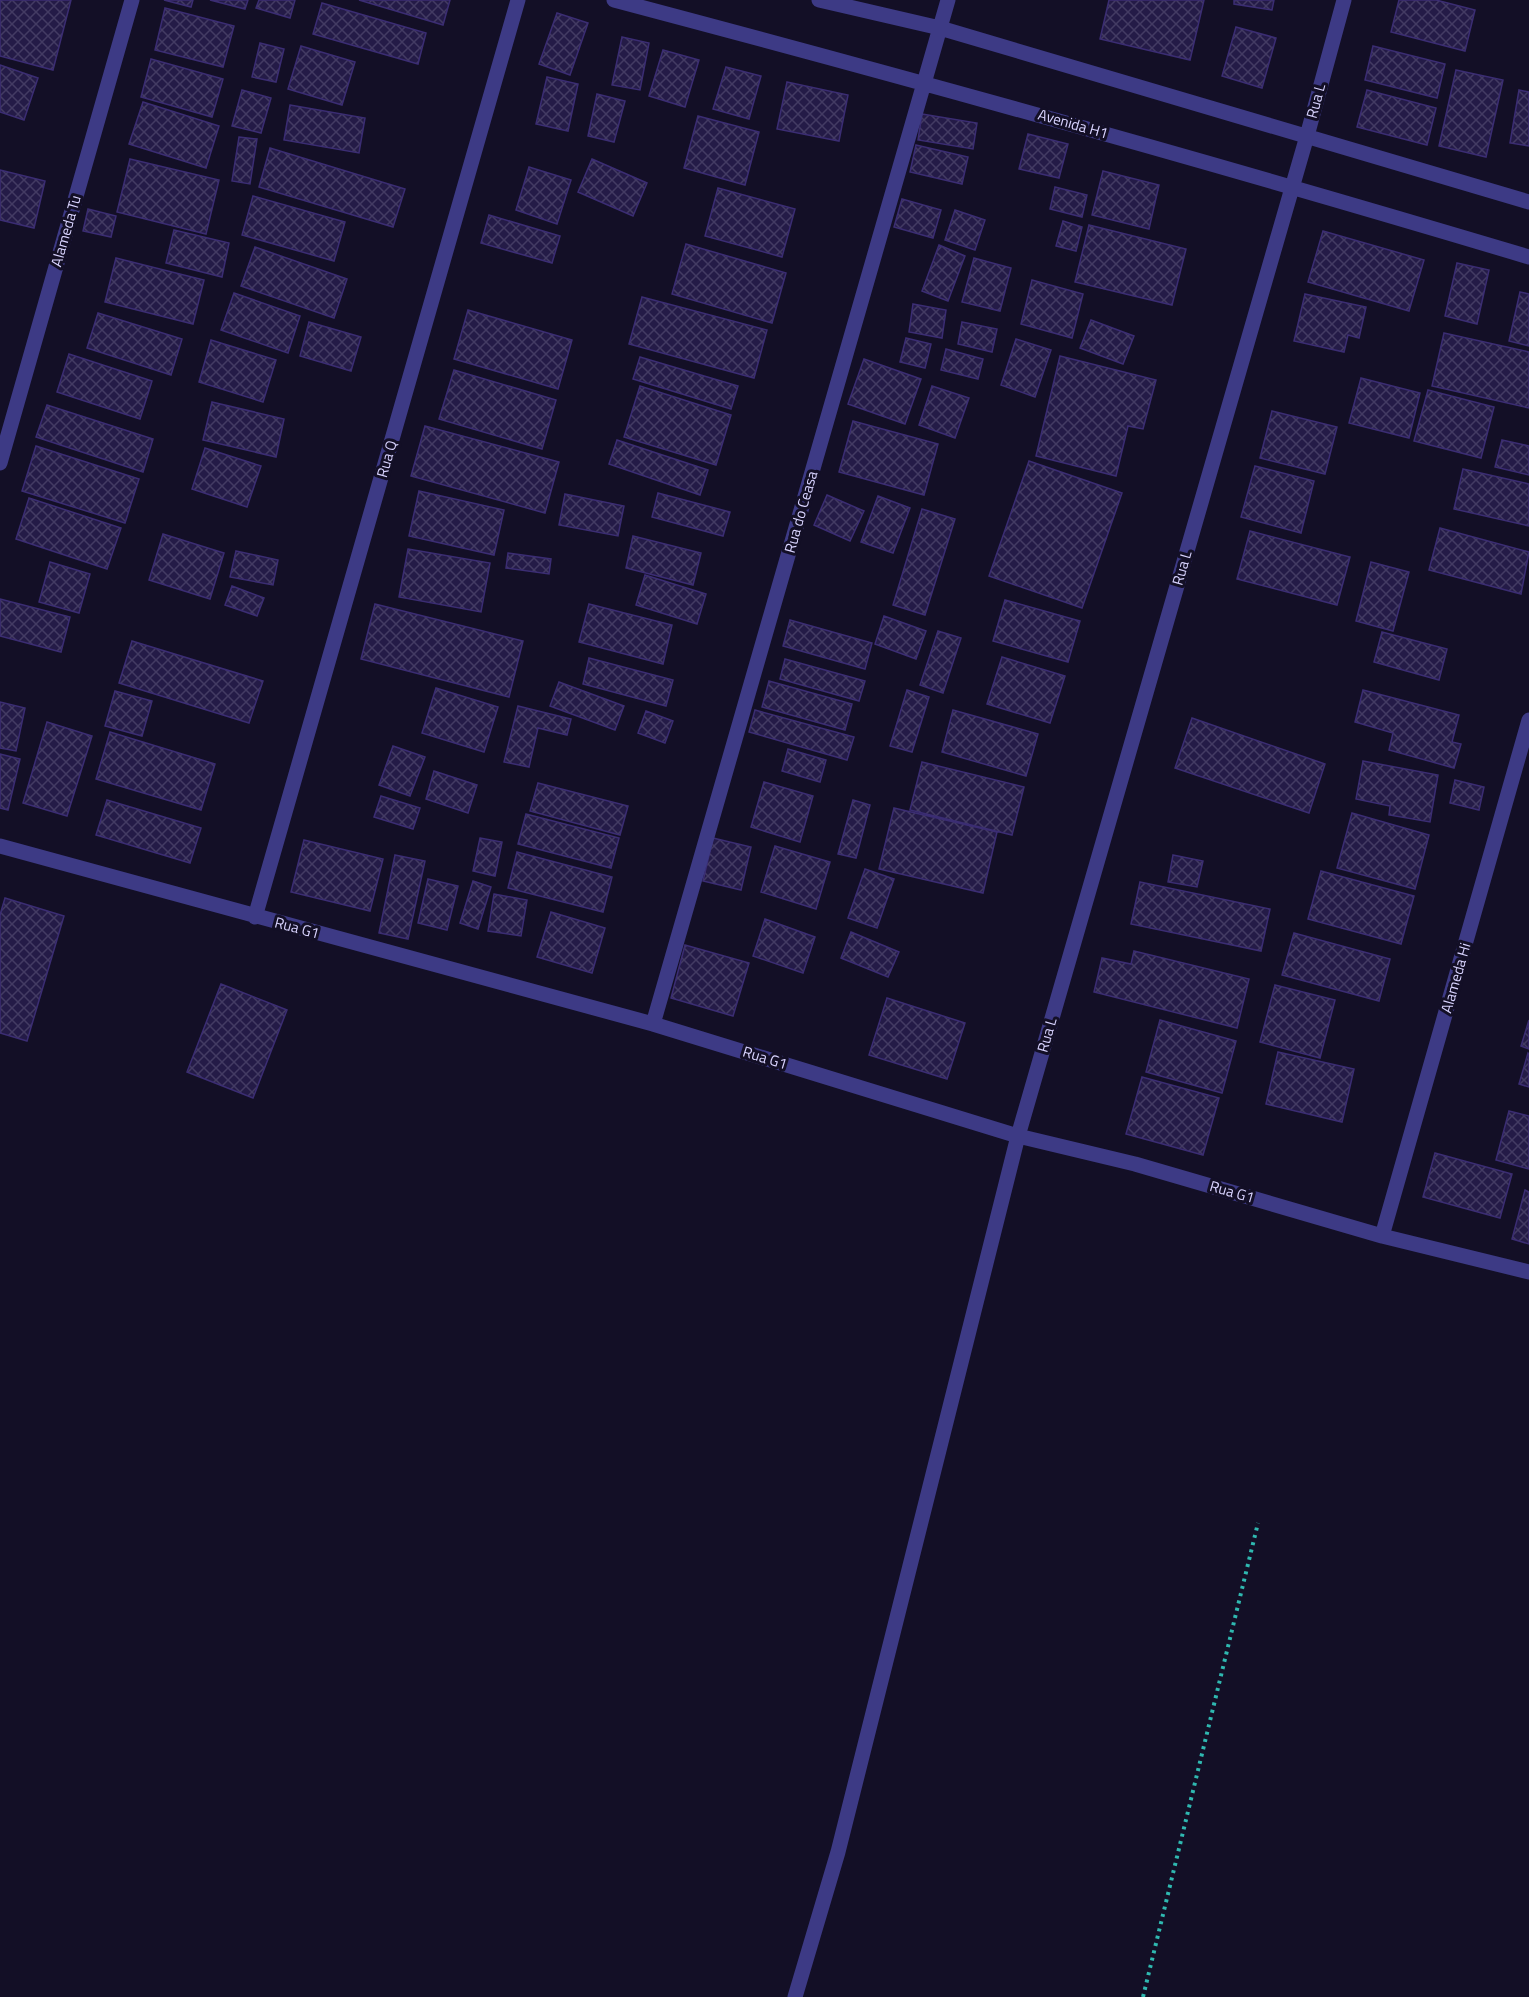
<svg xmlns="http://www.w3.org/2000/svg" width="1529" height="1997" viewBox="0 0 1529 1997" font-family="'Titillium Web',sans-serif">
<style>
.building{fill:url(#building-cross-hatch);stroke:#3b2d73;stroke-width:1.5}
.lines{fill:none;stroke-linecap:round;stroke-linejoin:round}
.path{stroke:#2fb8b0;stroke-width:4;stroke-dasharray:3 4.5;stroke-linecap:butt}
.minor{stroke:#3d3a85;stroke-width:15}
.labels{text-anchor:middle;stroke-width:6;stroke-linejoin:round;paint-order:stroke}
.street-label{font-size:15px;fill:#d9d4ff;stroke:#130f26}
</style>
<defs>
<pattern id="building-cross-hatch" width="8" height="8" patternUnits="userSpaceOnUse" patternTransform="scale(1.5)"><rect width="8" height="8" fill="#241b47"/><path d="M0 0l8 8M0 8l8-8" fill="none" stroke="#433b63"/></pattern>
</defs>
<rect width="100%" height="100%" fill="#130f26"/>
<!-- building -->
<path class="building" d="M0 0H71L53 70 0 56Z
M164 0H193L191 7Z
M210 0H248L245 9Z
M259 0H295L290 18 256 8Z
M359 0H450L443 25Z
M1109 0H1204L1190 60 1100 39Z
M1234 0H1274L1272 10 1234 4Z
M1399 0H1436L1475 10 1465 51 1391 32Z
M322 3 426 33 418 64 313 34Z
M165 8 234 26 223 67 155 50Z
M557 13 588 23 570 75 539 64Z
M1236 27 1276 38 1262 88 1222 76Z
M622 37 649 43 640 90 612 85Z
M260 43 284 49 276 82 252 77Z
M301 46 355 62 342 105 288 89Z
M1373 46 1445 64 1437 98 1365 80Z
M663 50 699 60 685 107 649 96Z
M151 59 223 79 212 117 141 97Z
M0 65 38 78 24 120 0 112Z
M726 67 761 76 749 119 713 109Z
M1456 70 1503 80 1486 157 1439 146Z
M547 77 578 84 568 131 536 124Z
M787 82 848 95 839 141 777 129Z
M242 90 271 98 261 133 232 126Z
M1367 90 1436 108 1427 145 1357 127Z
M1519 90 1529 92V146L1510 143Z
M597 94 625 101 614 142 588 136Z
M143 102 219 126 206 168 129 144Z
M290 105 365 118 359 153 284 140Z
M922 114 977 123 973 149 918 140Z
M698 116 759 132 745 185 684 168Z
M1028 134 1068 144 1059 178 1019 169Z
M239 137 257 139 250 184 232 181Z
M916 145 968 157 962 184 910 172Z
M270 148 405 189 393 227 259 187Z
M130 159 219 180 206 234 117 212Z
M592 159 647 183 633 216 578 192Z
M529 167 571 180 557 224 516 210Z
M0 170 45 181 34 228 0 220Z
M1103 171 1159 185 1149 229 1092 215Z
M1055 187 1087 195 1082 217 1050 209Z
M718 188 795 209 782 257 705 236Z
M253 196 345 222 334 261 242 235Z
M902 199 941 210 933 238 894 227Z
M88 209 116 216 111 237 83 231Z
M955 210 985 220 975 250 945 240Z
M489 215 560 236 552 263 481 243Z
M1063 221 1082 227 1076 251 1056 246Z
M1089 225 1186 249 1172 305 1075 282Z
M174 230 229 243 222 277 166 263Z
M1323 231 1424 260 1409 311 1308 282Z
M686 244 786 273 772 323 672 294Z
M939 245 965 256 948 301 922 291Z
M255 247 347 279 334 318 241 286Z
M116 258 204 280 193 324 105 302Z
M974 258 1011 268 1000 311 962 302Z
M1457 263 1489 270 1477 324 1445 316Z
M1032 280 1083 294 1072 338 1021 324Z
M1520 292 1529 294V346L1509 341Z
M234 293 300 316 288 353 221 330Z
M1305 294 1366 307 1359 338 1348 335 1344 352 1294 341Z
M642 297 767 330 754 378 629 344Z
M913 304 946 310 942 338 909 332Z
M468 310 572 340 558 389 454 359Z
M98 313 182 339 171 375 87 348Z
M1091 320 1134 336 1123 364 1080 348Z
M309 322 361 337 351 371 300 356Z
M962 322 997 329 992 352 958 344Z
M1444 333 1529 352V408L1432 386Z
M906 338 931 344 925 368 900 362Z
M1016 339 1051 350 1035 397 1001 385Z
M211 340 276 360 263 402 199 382Z
M946 349 983 359 978 379 941 370Z
M69 354 152 381 140 419 57 392Z
M1060 356 1156 380 1143 429 1128 426 1116 476 1036 456Z
M640 357 738 386 731 409 633 379Z
M864 359 921 379 905 424 848 404Z
M454 370 556 400 542 449 439 419Z
M1361 378 1420 393 1409 438 1349 423Z
M640 386 731 415 716 465 624 437Z
M932 386 969 398 955 438 919 425Z
M1428 390 1494 407 1481 458 1414 441Z
M212 402 284 419 276 457 203 440Z
M47 405 153 439 143 472 36 437Z
M1272 411 1337 427 1325 474 1260 458Z
M853 421 938 444 924 495 839 472Z
M425 426 559 462 545 513 411 476Z
M617 440 708 470 700 495 609 464Z
M1502 440 1529 446V475L1495 467Z
M36 446 139 479 125 523 22 491Z
M205 448 261 466 247 507 192 489Z
M1029 461 1122 493 1082 608 989 576Z
M1255 466 1314 481 1301 533 1241 517Z
M1463 469 1529 484V526L1454 509Z
M419 491 504 510 494 555 409 536Z
M658 493 730 512 723 536 652 517Z
M565 494 624 506 618 536 559 525Z
M827 495 864 511 850 541 814 525Z
M878 496 910 508 893 553 861 542Z
M29 498 121 528 107 569 16 539Z
M922 509 955 519 925 615 893 605Z
M1440 528 1529 552 1521 594 1429 570Z
M1250 531 1350 557 1337 605 1237 579Z
M163 534 224 553 210 599 149 580Z
M633 536 701 553 693 585 626 568Z
M408 549 490 563 481 612 399 597Z
M236 551 278 560 273 585 230 577Z
M508 553 551 559 549 574 506 568Z
M50 562 90 574 79 613 39 602Z
M1371 562 1409 572 1393 631 1356 621Z
M645 575 706 594 697 624 636 605Z
M232 586 264 598 257 616 225 605Z
M0 599 70 617 61 652 0 636Z
M1005 600 1080 621 1068 662 993 641Z
M375 604 523 641 509 697 361 659Z
M589 604 672 625 663 664 579 642Z
M884 616 926 631 916 659 875 644Z
M790 620 872 643 865 669 783 646Z
M938 631 961 638 943 693 920 685Z
M1382 632 1447 649 1439 680 1374 662Z
M132 641 263 681 249 723 119 683Z
M1002 657 1065 676 1050 723 987 704Z
M589 658 673 680 666 706 583 684Z
M785 659 865 681 859 701 780 679Z
M769 681 852 704 845 730 762 707Z
M559 682 624 706 615 730 550 706Z
M436 688 498 707 484 752 422 733Z
M907 690 929 697 912 752 890 746Z
M1363 690 1459 715 1452 742 1461 744 1454 768 1389 750 1393 733 1355 722Z
M115 691 152 701 142 736 105 726Z
M0 702 25 708 16 751 0 748Z
M518 706 571 719 567 735 538 728 529 767 504 762Z
M755 710 854 737 847 760 749 732Z
M953 710 1038 734 1026 776 942 752Z
M646 711 673 721 665 743 638 733Z
M1192 718 1325 764 1309 813 1175 768Z
M47 722 92 736 67 816 23 803Z
M110 732 215 764 201 810 96 779Z
M393 746 425 757 410 796 379 785Z
M788 749 826 760 820 782 782 771Z
M0 754 20 759 8 810 0 808Z
M1363 761 1438 775 1430 822 1389 815 1390 806 1356 799Z
M922 762 1024 787 1012 835 910 810Z
M434 771 477 785 468 813 426 799Z
M1455 780 1484 787 1479 810 1450 803Z
M764 782 813 796 800 842 751 827Z
M538 783 628 806 620 835 530 811Z
M381 796 420 808 413 829 374 817Z
M107 800 201 828 190 863 96 835Z
M853 800 870 805 856 858 838 854Z
M894 808 997 832 983 893 879 869Z
M1352 813 1429 835 1415 889 1337 868Z
M526 814 619 838 611 868 518 844Z
M480 838 502 842 495 876 473 871Z
M713 838 751 847 741 890 703 881Z
M304 840 383 859 370 911 291 892Z
M775 846 830 862 816 909 761 892Z
M517 852 612 877 603 912 508 888Z
M395 855 425 861 408 939 379 933Z
M1173 855 1203 861 1197 887 1168 882Z
M865 869 894 879 877 928 848 918Z
M1321 871 1414 896 1401 944 1308 919Z
M428 879 458 886 447 930 418 923Z
M473 881 491 887 478 929 460 923Z
M1140 882 1270 909 1261 951 1131 924Z
M494 894 527 900 521 936 488 931Z
M5 898 64 916 27 1041 0 1033V915Z
M551 912 605 928 592 973 537 957Z
M765 919 815 937 803 973 753 956Z
M851 932 899 952 888 977 841 958Z
M1294 933 1390 959 1379 1001 1282 975Z
M685 945 749 963 733 1016 671 998Z
M1134 951 1249 979 1237 1028 1094 992 1102 958 1131 964Z
M221 984 287 1010 253 1098 187 1072Z
M1275 985 1335 1000 1320 1058 1260 1042Z
M887 998 965 1023 947 1079 869 1055Z
M1160 1020 1236 1041 1222 1093 1146 1072Z
M1529 1020V1049L1521 1046Z
M1278 1052 1354 1069 1342 1122 1266 1104Z
M1528 1053 1529 1054V1087L1519 1084Z
M1142 1077 1219 1098 1203 1155 1126 1134Z
M1509 1111 1529 1116V1169L1496 1160Z
M1435 1153 1512 1174 1500 1218 1423 1197Z
M1525 1190 1529 1192V1244L1512 1239Z"/>
<g class="lines">
<!-- path -->
<path class="path" d="M1143 1997 1258 1523"/>
<!-- minor -->
<path class="minor" d="M614 0C920 81 1225 166 1529 257
M819 0 940 28 1529 202
M0 463 132 0
M0 846 653 1024 1018 1136 1135 1164 1382 1236 1529 1272
M255 917 518 0
M653 1024 948 0
M1382 1236 1529 720
M795 1997 838 1852 1018 1136 1307 136 1344 0"/>
</g>
<g class="labels">
<!-- street labels -->
<g class="street-label">
<text transform="translate(1316 101) rotate(-75)" y="5">Rua L</text>
<text transform="translate(1073 124) rotate(16)" y="5">Avenida H1</text>
<text transform="translate(66 231) rotate(-74)" y="5">Alameda Tu</text>
<text transform="translate(387 459) rotate(-74)" y="5">Rua Q</text>
<text transform="translate(801 512) rotate(-74)" y="5">Rua do Ceasa</text>
<text transform="translate(1182 568) rotate(-74)" y="5">Rua L</text>
<text transform="translate(297 928) rotate(15)" y="5">Rua G1</text>
<text transform="translate(1456 978) rotate(-74)" y="5">Alameda Hi</text>
<text transform="translate(1047 1035) rotate(-74)" y="5">Rua L</text>
<text transform="translate(765 1058) rotate(17)" y="5">Rua G1</text>
<text transform="translate(1232 1192) rotate(16)" y="5">Rua G1</text>
</g>
</g>
</svg>
